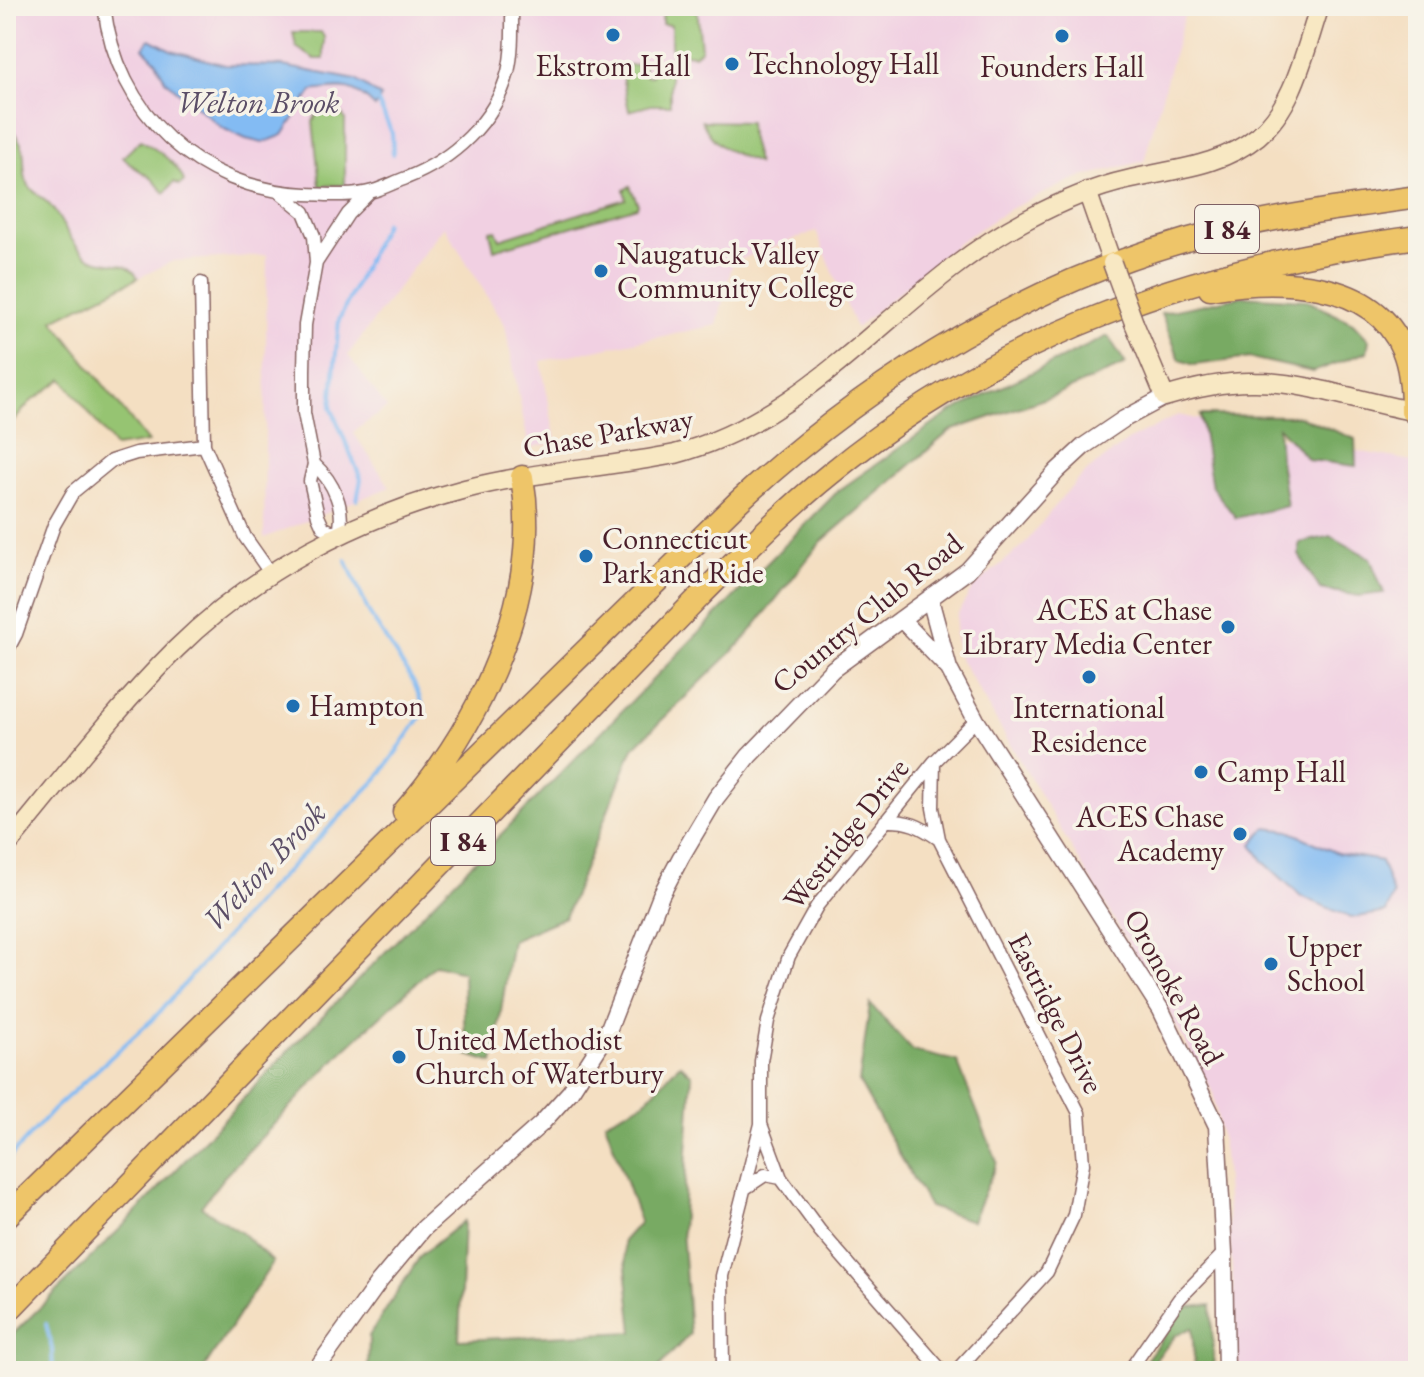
<svg xmlns="http://www.w3.org/2000/svg" width="1424" height="1377" viewBox="0 0 1424 1377" font-family="'EB Garamond',serif">
<style>
.built{fill:#f1d0e2}
.green{fill:#96c472;stroke:#70724e;stroke-width:2}
.forest{fill:#78aa64;stroke:#616448;stroke-width:2}
.water{fill:#83bbf3;stroke:#666d8f;stroke-width:2}
.lines{fill:none;stroke-linecap:round;stroke-linejoin:round}
.stream{stroke:#83bbf3;stroke-width:4}
.minor-casing{stroke:#866260;stroke-width:15}
.tertiary-casing{stroke:#866260;stroke-width:19}
.secondary-casing{stroke:#866260;stroke-width:21}
.motorway-casing{stroke:#866260;stroke-width:25}
.minor{stroke:#fff;stroke-width:12}
.tertiary{stroke:#fff;stroke-width:16}
.secondary{stroke:#f8e8c3;stroke-width:18}
.motorway{stroke:#eec569;stroke-width:22}
.secondary-bridge-casing{stroke:#866260;stroke-width:21;stroke-linecap:butt}
.secondary-bridge{stroke:#f8e8c3;stroke-width:18}
.poi-dot{fill:#1f6fb2;stroke:#f7f3e8;stroke-width:3}
.labels{text-anchor:middle;stroke-width:7;stroke-linejoin:round;paint-order:stroke}
.shield{fill:#f7f3e8;stroke:#7e5f64;stroke-width:2}
.shield-label{font-size:28px;font-weight:bold;fill:#4a1f2b}
.poi-label{font-size:30px;fill:#4a1f2b;stroke:#f7f3e8;text-anchor:start}
.street-label{font-size:30px;fill:#4a1f2b;stroke:#f7f3e8}
.water-label{font-size:32px;font-style:italic;fill:#5b4e67;stroke:#f7f3e8}
</style>
<rect width="100%" height="100%" fill="#f7f3e8"/>
<filter id="ink" filterUnits="userSpaceOnUse"><feTurbulence type="fractalNoise" baseFrequency=".0125" numOctaves="2"/><feDisplacementMap in="SourceGraphic" scale="16" xChannelSelector="R" yChannelSelector="G"/><feConvolveMatrix kernelMatrix="1 2 1 2 8 2 1 2 1" color-interpolation-filters="sRGB"/></filter>
<filter id="wash" filterUnits="userSpaceOnUse"><feTurbulence type="fractalNoise" baseFrequency=".006" numOctaves="4" result="noise"/><feDisplacementMap in="SourceGraphic" scale="32" xChannelSelector="R" yChannelSelector="G"/><feGaussianBlur stdDeviation="1.8" result="paint"/><feColorMatrix in="noise" values="0 0 0 0 0 0 0 0 0 0 0 0 0 0 0 0 0 1.4 0 .05"/><feComposite in="paint" operator="in"/></filter>
<g filter="url(#wash)">
<rect width="100%" height="100%" fill="#f4dfc2"/>
<!-- built -->
<path class="built" d="M6 6H1187L1144 161 1075 179 1010 209 962 240 856 328 816 231 733 262 717 325 541 361 556 442 529 448 505 325 444 226 348 355 387 408 353 432 390 487 264 538 267 255 173 261 138 278 123 264 96 261 86 256 69 238 53 208 32 191 27 183 23 167V150L6 120Z
M1178 415 1279 437 1418 462V1371H1239L1224 1153 1213 1093 1169 1013 957 654 955 634 957 615 973 587 1024 545 1062 497 1086 472 1129 440Z"/>
<!-- green -->
<path class="green" d="M663 6H697L701 49 694 55 671 52V25L662 24Z
M293 32H321L324 37V59H315L296 47Z
M652 62 670 63V105H651L629 111 620 66 643 64 645 76H651Z
M320 106H336L345 119V185L320 186 313 122Z
M6 119C10 128 18 136 22 146 26 157 22 170 27 182 32 194 46 198 53 209 64 224 69 241 85 254 101 269 127 256 138 278L53 320 148 442 115 447 63 379 29 403 6 430Z
M702 121 749 122 750 136 757 163C732 153 713 147 702 121Z
M141 140C157 150 178 163 184 181L180 185 174 182 165 193C158 188 157 182 151 178 140 169 133 169 123 157Z
M630 186 638 204 637 207 494 250 490 231 496 230 500 239 626 199 624 190Z"/>
<!-- forest -->
<path class="forest" d="M1243 296 1306 300 1353 323 1369 340 1367 352 1313 372 1251 358 1194 365 1180 360 1161 313Z
M1108 336 1126 364 1053 396 950 431 821 542 743 641 633 748 565 917 512 940 493 1063 465 1054 463 972 435 965 342 1052 223 1178 201 1207 242 1233 273 1262 203 1370 6 1371V1341L128 1221 291 1048 838 491 952 411Z
M1200 415 1299 416 1355 439 1356 466 1309 460 1278 427 1280 460 1287 506 1236 518 1212 487Z
M1331 536 1370 558 1384 593 1359 596 1320 589 1299 555V543Z
M870 1004 913 1051 957 1061 997 1162 972 1221 929 1207 859 1082Z
M680 1064 692 1075 682 1230 690 1334 655 1371H368L369 1336 421 1255 464 1221 459 1340 633 1332 623 1241 640 1222 605 1122 643 1103Z
M1211 1305 1214 1371H1195L1192 1328 1176 1335 1146 1371 1141 1367 1186 1307Z"/>
<!-- water -->
<path class="water" d="M150 39 171 50 225 65 283 66 356 80 381 97 375 107C353 84 342 87 312 91L283 135 263 143 246 139 222 128 165 80 156 61 143 48Z
M1266 828 1289 831 1337 853 1381 861 1393 895 1386 912 1351 918 1301 896 1264 862 1252 844Z"/>
<g class="lines">
<!-- stream -->
<path class="stream" d="M378 102 392 133 393 154
M357 500 361 479 331 407 339 320 385 223
M6 1166 12 1155 53 1110 155 1017 266 892 378 778 425 711 414 683 369 613 346 560
M46 1324 52 1349 53 1371"/>
</g>
</g>
<g filter="url(#ink)">
<g class="lines">
<!-- minor casing -->
<g class="minor-casing">
<path id="minor" d="M104 6C117 114 198 189 306 194 327 195 352 197 373 191 384 188 395 182 406 178 452 160 495 122 508 72 513 51 512 28 512 6
M281 193 304 212 314 236 316 263 305 325 304 371V413L314 464 310 481 318 516 323 527 338 535C347 510 333 481 314 464
M316 263 348 214 370 192
M201 283 204 445 245 537 271 574
M6 653 16 634 54 525 73 492 111 461 136 453 204 445
M934 762 933 808 939 839
M885 821C908 820 920 826 939 839L1079 1113 1083 1164 1074 1215 1047 1272 956 1371
M781 1178 761 1124V1061L768 1021 789 956 817 906 934 762 976 720
M744 1189 765 1175 781 1178 820 1231 942 1371
M723 1371 722 1276 761 1124
M1129 1371 1179 1299 1224 1253"/>
</g>
<!-- tertiary casing -->
<g class="tertiary-casing">
<path id="tertiary" d="M930 599 949 669 976 720 1161 1010 1217 1126 1224 1253 1226 1371
M901 619 948 668
M315 1371 379 1282 424 1228 541 1124 570 1092 606 1036 661 895 681 857 716 798 749 756 833 669 967 571 1057 471 1084 446 1124 419 1165 397"/>
</g>
<!-- secondary casing -->
<g class="secondary-casing">
<path id="secondary" d="M1087 191 1112 263
M1134 323 1165 397C1194 388 1224 381 1255 382 1310 382 1364 403 1418 412
M6 847C62 780 115 710 176 649 255 571 358 517 465 489 534 471 605 468 675 454 819 416 899 287 1026 220 1058 203 1091 188 1127 180 1173 169 1220 167 1258 136 1295 105 1305 49 1320 6"/>
</g>
<!-- motorway casing -->
<g class="motorway-casing">
<path id="motorway" d="M1210 289C1274 278 1373 277 1403 350 1411 369 1412 390 1412 411
M404 812C480 724 543 596 522 477
M6 1217 737 503C874 376 1037 276 1220 231 1285 215 1352 206 1418 197
M6 1313 702 594C743 553 784 511 830 474 1003 332 1199 266 1418 237"/>
</g>
<!-- minor -->
<use href="#minor" class="minor"/>
<!-- tertiary -->
<use href="#tertiary" class="tertiary"/>
<!-- secondary -->
<use href="#secondary" class="secondary"/>
<!-- motorway -->
<use href="#motorway" class="motorway"/>
<!-- secondary-bridge casing -->
<g class="secondary-bridge-casing">
<path id="secondary-bridge" d="M1112 263 1134 323"/>
</g>
<!-- secondary-bridge -->
<use href="#secondary-bridge" class="secondary-bridge"/>
</g>
</g>
<!-- markers -->
<g class="poi-dot">
<circle cx="613" cy="35" r="8"/>
<circle cx="1062" cy="36" r="8"/>
<circle cx="732" cy="64" r="8"/>
<circle cx="601" cy="271" r="8"/>
<circle cx="586" cy="556" r="8"/>
<circle cx="1228" cy="627" r="8"/>
<circle cx="1089" cy="677" r="8"/>
<circle cx="293" cy="706" r="8"/>
<circle cx="1201" cy="772" r="8"/>
<circle cx="1240" cy="834" r="8"/>
<circle cx="1271" cy="964" r="8"/>
<circle cx="399" cy="1057" r="8"/>
</g>
<g class="labels">
<!-- shield labels -->
<g class="shield">
<rect x="1195" y="205" width="64" height="48" rx="6"/>
<rect x="431" y="817" width="64" height="48" rx="6"/>
</g>
<g class="shield-label">
<text x="1227" y="239">I 84</text>
<text x="463" y="851">I 84</text>
</g>
<!-- poi labels -->
<g class="poi-label">
<text x="748" y="74">Technology Hall</text>
<text x="613" y="76" text-anchor="middle">Ekstrom Hall</text>
<text x="1062" y="77" text-anchor="middle">Founders Hall</text>
<text x="617" y="264">Naugatuck Valley<tspan x="617" dy="34">Community College</tspan></text>
<text x="602" y="549">Connecticut<tspan x="602" dy="34">Park and Ride</tspan></text>
<text x="1212" y="620" text-anchor="end">ACES at Chase<tspan x="1212" dy="34">Library Media Center</tspan></text>
<text x="309" y="716">Hampton</text>
<text x="1089" y="718" text-anchor="middle">International<tspan x="1089" dy="34">Residence</tspan></text>
<text x="1217" y="782">Camp Hall</text>
<text x="1224" y="827" text-anchor="end">ACES Chase<tspan x="1224" dy="34">Academy</tspan></text>
<text x="1287" y="957">Upper<tspan x="1287" dy="34">School</tspan></text>
<text x="415" y="1050">United Methodist<tspan x="415" dy="34">Church of Waterbury</tspan></text>
</g>
<!-- street labels -->
<g class="street-label">
<text transform="translate(608 433) rotate(-10)" y="10">Chase Parkway</text>
<text transform="translate(867 613) rotate(-39)" y="10">Country Club Road</text>
<text transform="translate(846 834) rotate(-52)" y="10">Westridge Drive</text>
<text transform="translate(1174 987) rotate(61)" y="10">Oronoke Road</text>
<text transform="translate(1056 1013) rotate(63)" y="10">Eastridge Drive</text>
</g>
<!-- water labels -->
<g class="water-label">
<text x="258" y="113">Welton Brook</text>
<text transform="translate(264 866) rotate(-47)" y="11">Welton Brook</text>
</g>
</g>
<!-- margin -->
<rect width="1424" height="1377" fill="none" stroke="#f7f3e8" stroke-width="32"/>
</svg>
